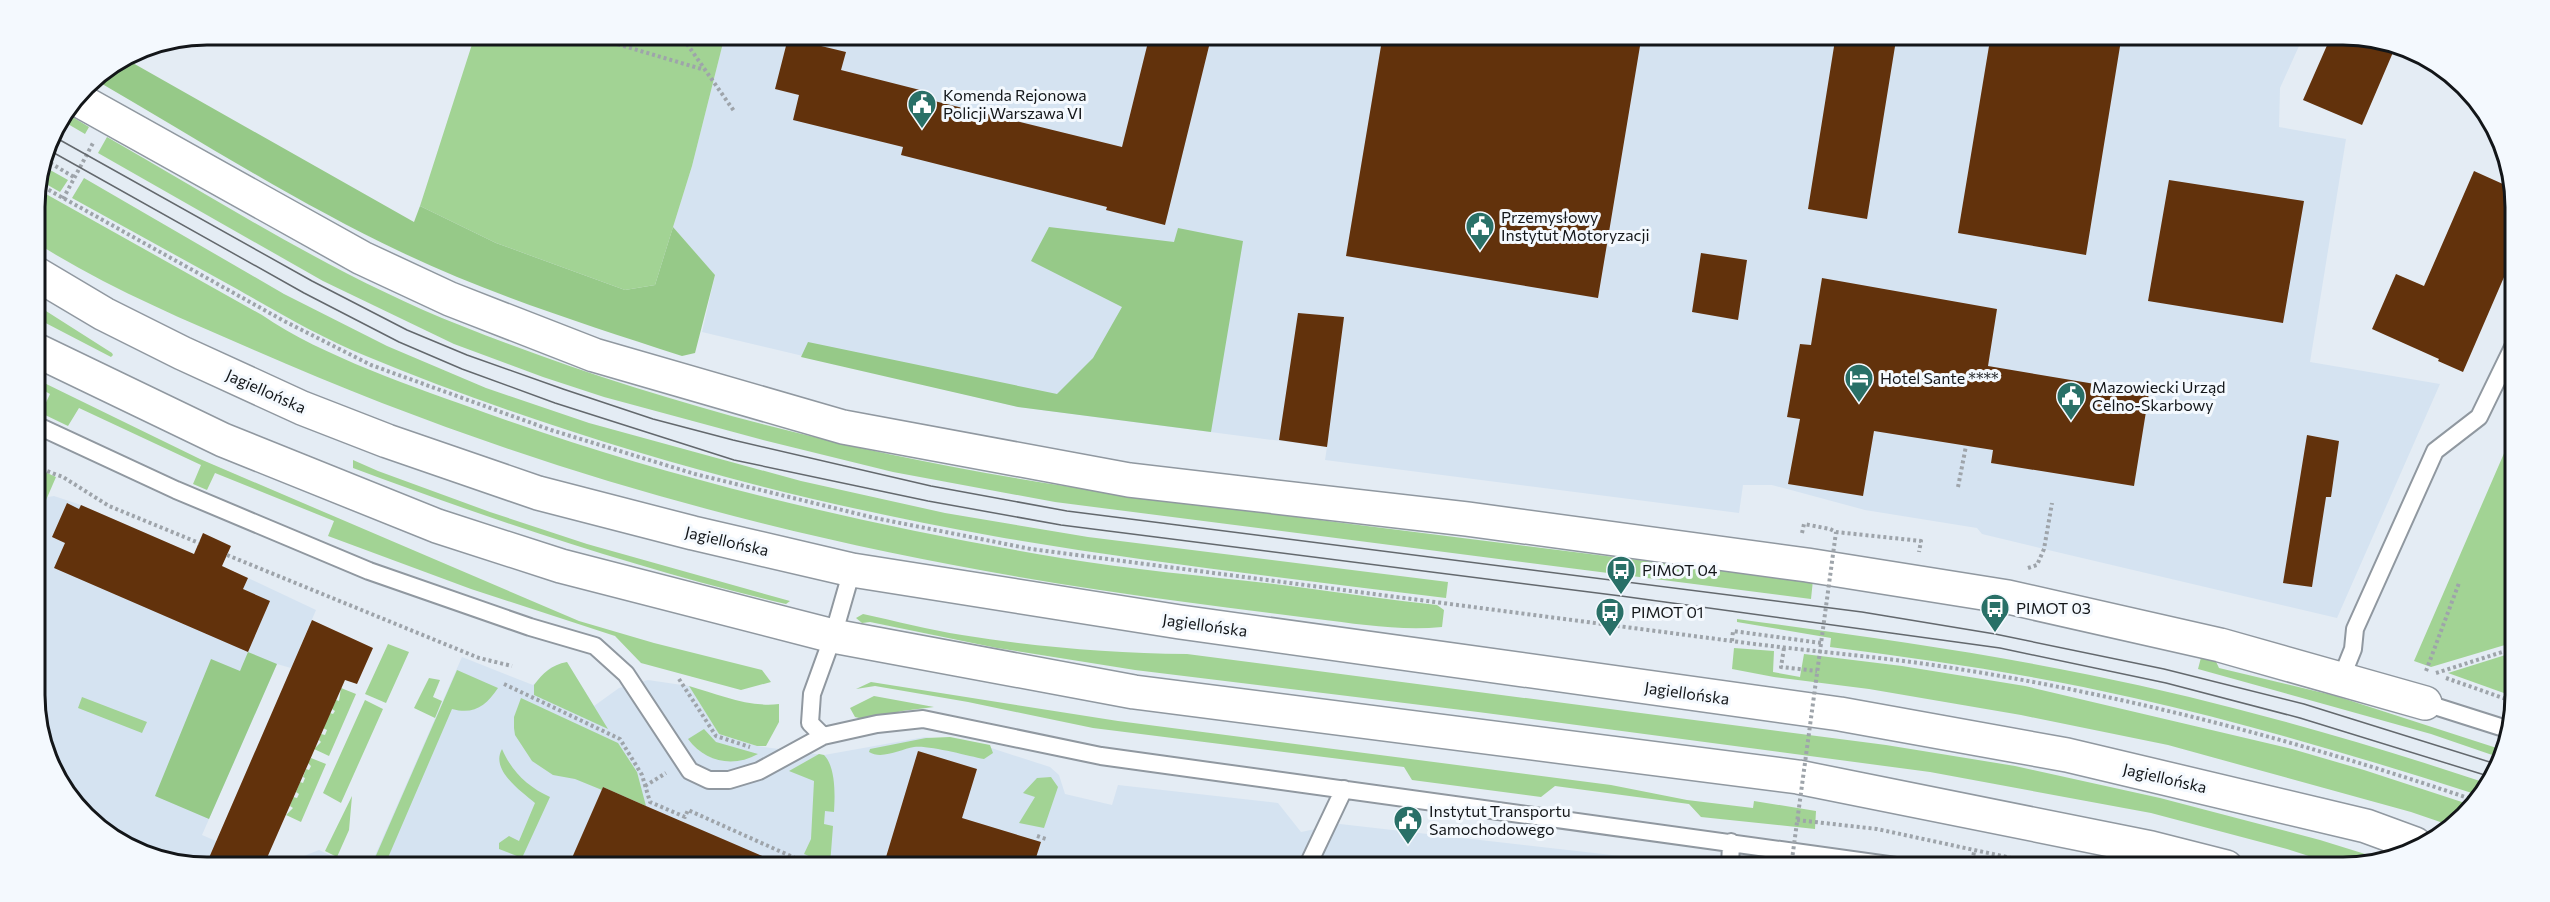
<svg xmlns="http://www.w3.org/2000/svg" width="2550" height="902" viewBox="0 0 2550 902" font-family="Commissioner,sans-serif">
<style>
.built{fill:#d5e3f1}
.green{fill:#a2d394}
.forest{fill:#96c988}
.building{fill:#62320c}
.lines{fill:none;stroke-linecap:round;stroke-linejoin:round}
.service-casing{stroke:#9098a0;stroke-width:20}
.minor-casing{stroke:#9098a0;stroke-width:36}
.secondary-casing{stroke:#9098a0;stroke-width:36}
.path{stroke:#9ea4aa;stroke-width:4;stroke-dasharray:3 3;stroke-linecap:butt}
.service{stroke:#fff;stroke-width:16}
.minor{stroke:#fff;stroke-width:33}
.secondary{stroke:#fff;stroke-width:33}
.tram{stroke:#63686d;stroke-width:1.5}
.path-bridge{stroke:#9ea4aa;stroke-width:4;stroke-dasharray:3 3;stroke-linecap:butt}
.labels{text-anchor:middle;stroke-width:6;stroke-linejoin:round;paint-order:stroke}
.poi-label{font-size:16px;fill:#131619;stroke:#f4f9fe;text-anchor:start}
.street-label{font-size:16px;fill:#131619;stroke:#f4f9fe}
.rim{fill:none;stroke:#131619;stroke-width:3}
</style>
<rect width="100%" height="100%" fill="#e4ecf4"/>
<!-- built -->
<path class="built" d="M725 35H2304L2280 88 2279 127 2346 139 2310 362 2440 384 2337 618 2044 549 1982 534 1977 528 1865 510 1772 485H1743L1739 513 1325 460 1327 447 1018 407 702 332 715 275 673 227 692 166Z
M36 486 48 497 54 496 81 505 248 578 316 610 291 668 277 664 202 835 276 867 319 850 356 867H207L152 858 78 809 38 728Z
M462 657 533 685 550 668 567 662 594 706 619 688 648 680 689 686 719 734 757 746 824 755 925 737 985 746 1050 767 1059 775 1065 794 1112 805 1118 785 1278 803 1301 832 1340 824 1717 867H370Z"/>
<!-- green -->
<path class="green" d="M475 35H725L692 166 655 285 625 290 496 243 420 206Z
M66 113 89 127 85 134 61 120Z
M107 137C223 203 337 277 462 326 653 402 855 454 1058 485 1155 500 1253 511 1351 524 1505 543 1659 564 1813 580L1811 599 1055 502 893 472 767 441 604 397 543 377 454 344 323 281 98 153Z
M43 166 68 180 60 192 39 180Z
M84 178 284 294 387 346 486 388 589 423 801 481 945 513 1088 537 1448 582 1446 598C1295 579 1143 562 993 536 779 498 567 439 366 356 322 338 279 313 237 289 182 259 127 228 72 198Z
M37 189 262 315C323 357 415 387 486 413 672 480 866 525 1061 558 1139 571 1219 577 1298 587 1344 593 1391 600 1437 605L1444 610 1442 627C1400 631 1358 624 1317 619 1273 613 1229 608 1185 602 856 559 557 483 254 350 180 318 104 286 35 242Z
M35 304 112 353 113 355 111 357 36 318Z
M36 379 200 459 579 621 654 643 762 670 771 682 741 690 641 663 615 636 471 589 328 536 334 521 215 473 207 490 193 484 201 465 79 408 68 426 41 413 50 394 36 386Z
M2515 428V530L2509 544 2515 547V642L2431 667 2414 661Z
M353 460 378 471 490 512 587 544 790 601 786 604C638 569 495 521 353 468Z
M36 468 56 477 37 521Z
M863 614C896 621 929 630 962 635 1036 647 1111 653 1187 654L1886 745 2015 766 2160 798 2320 840 2378 858 2354 867H2343L2287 849 2151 813 1930 772 1478 712 1135 670 997 648 870 622 862 623 856 618Z
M1737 619C1855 635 1973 651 2090 675 2223 702 2354 739 2483 782L2475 794C2363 758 2249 724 2134 698 2034 675 1932 660 1830 647L1831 638 1737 622Z
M388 644 409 652 386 703 365 694Z
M1734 648 1774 651 1773 672 1800 677 1804 654 1902 666 2025 686 2292 749 2364 770 2468 804 2452 826 2411 812 2168 745 2021 715 1869 689 1774 677 1732 669Z
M2203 650 2212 653 2219 668 2336 696 2506 751 2501 758 2431 734 2198 669Z
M2515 652V697L2448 673Z
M567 662 608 729 534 695V685C543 673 551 665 567 662Z
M457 670 498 688C486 706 474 715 452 709L384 867H371Z
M429 678 440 680 433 697 442 701 435 718 414 708Z
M871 682 1118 721 1611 785 1687 800 1753 808 1754 801 1816 811 1815 829 1701 817 1689 804 1555 786 1541 797 1412 780 1404 767 1093 728 968 702 875 686 856 689Z
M689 686C717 694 750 708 779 704V722L766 746H757L719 734Z
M341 688 356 694 329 756 314 749 321 742 319 740 321 734 325 735 327 730 323 728 330 713 333 714 335 711 332 709 336 700 339 701Z
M874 696 934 707 902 711 867 720 855 717 850 708Z
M82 697 147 722 142 733 78 708Z
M521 698 618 743 637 772 646 806 603 787 602 790 575 779 553 775 532 761 515 735 514 728V717Z
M365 700 383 709 341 803 323 793Z
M704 729 716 742 758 754C733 768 705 762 688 739Z
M950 737 990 745 993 753 984 759C968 756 929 745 914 747 901 749 882 760 869 752L870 749 926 738Z
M502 749C512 772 528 787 550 797L522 858 499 849V843L509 836 519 841 535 803C521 791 490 770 502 749Z
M819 754 824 755C836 767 835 796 834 812L825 811 824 824 833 826 830 865 804 854 811 839 814 781 789 771Z
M311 758 326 764 301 822 286 815 293 808 290 806 293 797 297 798 299 794 296 792 300 782 303 783 305 778 303 777 306 769 309 770 311 766 308 763Z
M1051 777 1058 787 1044 828 1019 823 1035 797 1023 793 1037 778Z
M352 796 349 830 337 857 325 851Z"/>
<!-- forest -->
<path class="forest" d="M124 58 414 222 420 206 496 243 625 290 655 285 673 227 715 275 695 353 682 356C587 325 491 295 401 252 295 202 194 137 92 78Z
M1049 227 1174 242 1178 228 1243 241 1211 432 1018 407 801 357 808 342 1057 394 1093 358 1122 307 1031 261Z
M248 652 277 664 209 819 155 796 211 659 240 671Z"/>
<!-- building -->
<path class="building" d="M1150 34H1212L1165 225 1106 210 1107 207 901 155 903 147 793 120 799 95 775 89 788 38 846 52 841 70 920 90 918 97 1122 147Z
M1383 34H1642L1598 298 1346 256Z
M1836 34H1897L1867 219 1808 209Z
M1991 34H2122L2086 255 1958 233Z
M2332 34 2397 43 2362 125 2303 100Z
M2474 171 2514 189V254L2463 372 2438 361 2439 359 2372 329 2396 274 2424 286Z
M2169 180 2304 201 2283 323 2148 301Z
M1701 253 1747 260 1738 320 1692 312Z
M1822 278 1997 309 1988 366 2149 393 2134 486 1991 463 1993 450 1874 431 1863 496 1788 484 1800 419 1787 417 1800 344 1811 345Z
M1298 313 1344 317 1327 447 1279 440Z
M2307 435 2339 441 2331 497H2326L2312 587 2283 583Z
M67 503 79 509 81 505 194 554 203 533 231 546 222 566 248 578 243 589 270 601 248 652 54 568 65 543 52 537Z
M312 620 373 648 357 684 345 680 263 867H205Z
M918 751 977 769 962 818 1041 842 1033 867H883Z
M603 787 646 806 788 867H568Z"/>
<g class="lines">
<!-- service casing -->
<g class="service-casing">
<path id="service" d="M36 425 176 490 369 571 530 627 595 646 626 674 690 771 709 780H729L759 771 823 736 877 724 923 719 1101 756 1903 867
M2341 679 2353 649 2355 629 2435 451 2479 417 2514 345
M2425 703 2510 730
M823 736 810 723 812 694 833 636 852 570
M1307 867 1344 789
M1730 867 1731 842"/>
</g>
<!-- minor casing -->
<g class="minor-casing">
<path id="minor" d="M77 99 362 258 450 299 594 355 843 427 1129 480 1467 519 1807 565 2008 597 2220 645 2425 703"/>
</g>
<!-- secondary casing -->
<g class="secondary-casing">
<path id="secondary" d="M35 273 104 314 182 353 302 408 387 441 538 493 693 533 852 570 1180 622 1840 714 2067 755 2366 826 2415 844
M36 350 223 440 437 526 561 566 833 636 1134 692 1798 777 2151 848 2226 867"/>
</g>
<!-- path -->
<path class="path" d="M583 34 705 70
M680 34 734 111
M45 160 74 177
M38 184 284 321 371 365 551 430 695 474 875 518 1031 549 1732 641
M63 199 93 143
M36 467 63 477 109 506 199 543
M1958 487 1966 446
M1802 533 1804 524 1830 529 1836 532 1921 541 1919 552
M227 555 479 658 512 666
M2028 568 2037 565 2044 549 2052 503
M1821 643 1733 631 1732 641C1797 650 1862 655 1926 664 2111 691 2294 739 2471 799
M1784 648 1781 667 1817 671
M2426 671 2459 583
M2436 673 2515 648
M2446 678 2514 702
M679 679 716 736 750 747
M504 684 620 739 642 775 650 802 685 817 688 810 815 867
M645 786 666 773
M1797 820 1877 829 2053 867
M1037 836 1046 839
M1971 867 1974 852"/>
<!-- service -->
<use href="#service" class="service"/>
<!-- minor -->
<use href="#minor" class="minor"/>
<!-- secondary -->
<use href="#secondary" class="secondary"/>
<!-- tram -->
<path class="tram" d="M51 135 312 281 407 330 467 355 563 389 653 419 733 440 931 486 1067 511 1862 612 1995 634 2164 669 2304 704 2496 764
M47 149 304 293 399 342 462 369 555 403 734 460 928 501 1061 525 1621 596 2000 648 2166 683 2300 718 2488 776"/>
<!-- path-bridge -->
<path class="path-bridge" d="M1791 867 1836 532"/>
</g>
<!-- icons -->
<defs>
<g id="civic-pin" transform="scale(1.5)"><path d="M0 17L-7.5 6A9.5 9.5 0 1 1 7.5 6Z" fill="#297067" stroke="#f4f9fe"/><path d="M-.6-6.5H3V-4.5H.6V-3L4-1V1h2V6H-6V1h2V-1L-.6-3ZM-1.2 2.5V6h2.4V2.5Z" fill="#fff"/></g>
<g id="hotel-pin" transform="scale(1.5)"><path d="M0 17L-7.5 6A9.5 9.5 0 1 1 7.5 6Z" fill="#297067" stroke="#f4f9fe"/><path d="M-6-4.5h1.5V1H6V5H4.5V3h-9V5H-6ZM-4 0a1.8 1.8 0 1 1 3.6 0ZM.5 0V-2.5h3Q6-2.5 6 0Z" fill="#fff"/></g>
<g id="bus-pin" transform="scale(1.5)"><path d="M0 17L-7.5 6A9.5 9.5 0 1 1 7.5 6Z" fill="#297067" stroke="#f4f9fe"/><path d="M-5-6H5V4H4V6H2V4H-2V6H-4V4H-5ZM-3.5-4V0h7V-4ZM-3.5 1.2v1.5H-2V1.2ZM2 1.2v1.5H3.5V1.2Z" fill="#fff"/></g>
</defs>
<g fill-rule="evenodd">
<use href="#civic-pin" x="922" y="104"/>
<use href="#civic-pin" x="1480" y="226"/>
<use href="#hotel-pin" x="1859" y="378"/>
<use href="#civic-pin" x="2071" y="396"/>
<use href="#bus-pin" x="1621" y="570"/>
<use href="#bus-pin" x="1995" y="608"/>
<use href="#bus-pin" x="1610" y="612"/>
<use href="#civic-pin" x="1408" y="820"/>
</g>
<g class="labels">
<!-- poi labels -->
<g class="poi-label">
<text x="943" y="101">Komenda Rejonowa<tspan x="943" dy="18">Policji Warszawa VI</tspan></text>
<text x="1501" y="223">Przemysłowy<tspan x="1501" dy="18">Instytut Motoryzacji</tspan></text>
<text x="1880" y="384">Hotel Sante ****</text>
<text x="2092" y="393">Mazowiecki Urząd<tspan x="2092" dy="18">Celno-Skarbowy</tspan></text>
<text x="1642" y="576">PIMOT 04</text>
<text x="2016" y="614">PIMOT 03</text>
<text x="1631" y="618">PIMOT 01</text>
<text x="1429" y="817">Instytut Transportu<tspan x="1429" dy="18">Samochodowego</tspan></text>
</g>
<!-- street labels -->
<g class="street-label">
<text transform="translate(266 391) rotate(24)" y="6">Jagiellońska</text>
<text transform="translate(727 541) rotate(13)" y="6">Jagiellońska</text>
<text transform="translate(1205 625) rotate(8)" y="6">Jagiellońska</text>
<text transform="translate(1687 693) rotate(8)" y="6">Jagiellońska</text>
<text transform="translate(2165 778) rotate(13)" y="6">Jagiellońska</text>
</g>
</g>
<!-- crop -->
<path d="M0 0H2550V902H0ZM207 45H2343A162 162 0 0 1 2505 207V695A162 162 0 0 1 2343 857H207A162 162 0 0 1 45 695V207A162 162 0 0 1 207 45Z" fill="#f4f9fe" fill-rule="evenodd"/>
<path class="rim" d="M207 45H2343A162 162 0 0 1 2505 207V695A162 162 0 0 1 2343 857H207A162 162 0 0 1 45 695V207A162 162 0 0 1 207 45Z"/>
</svg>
